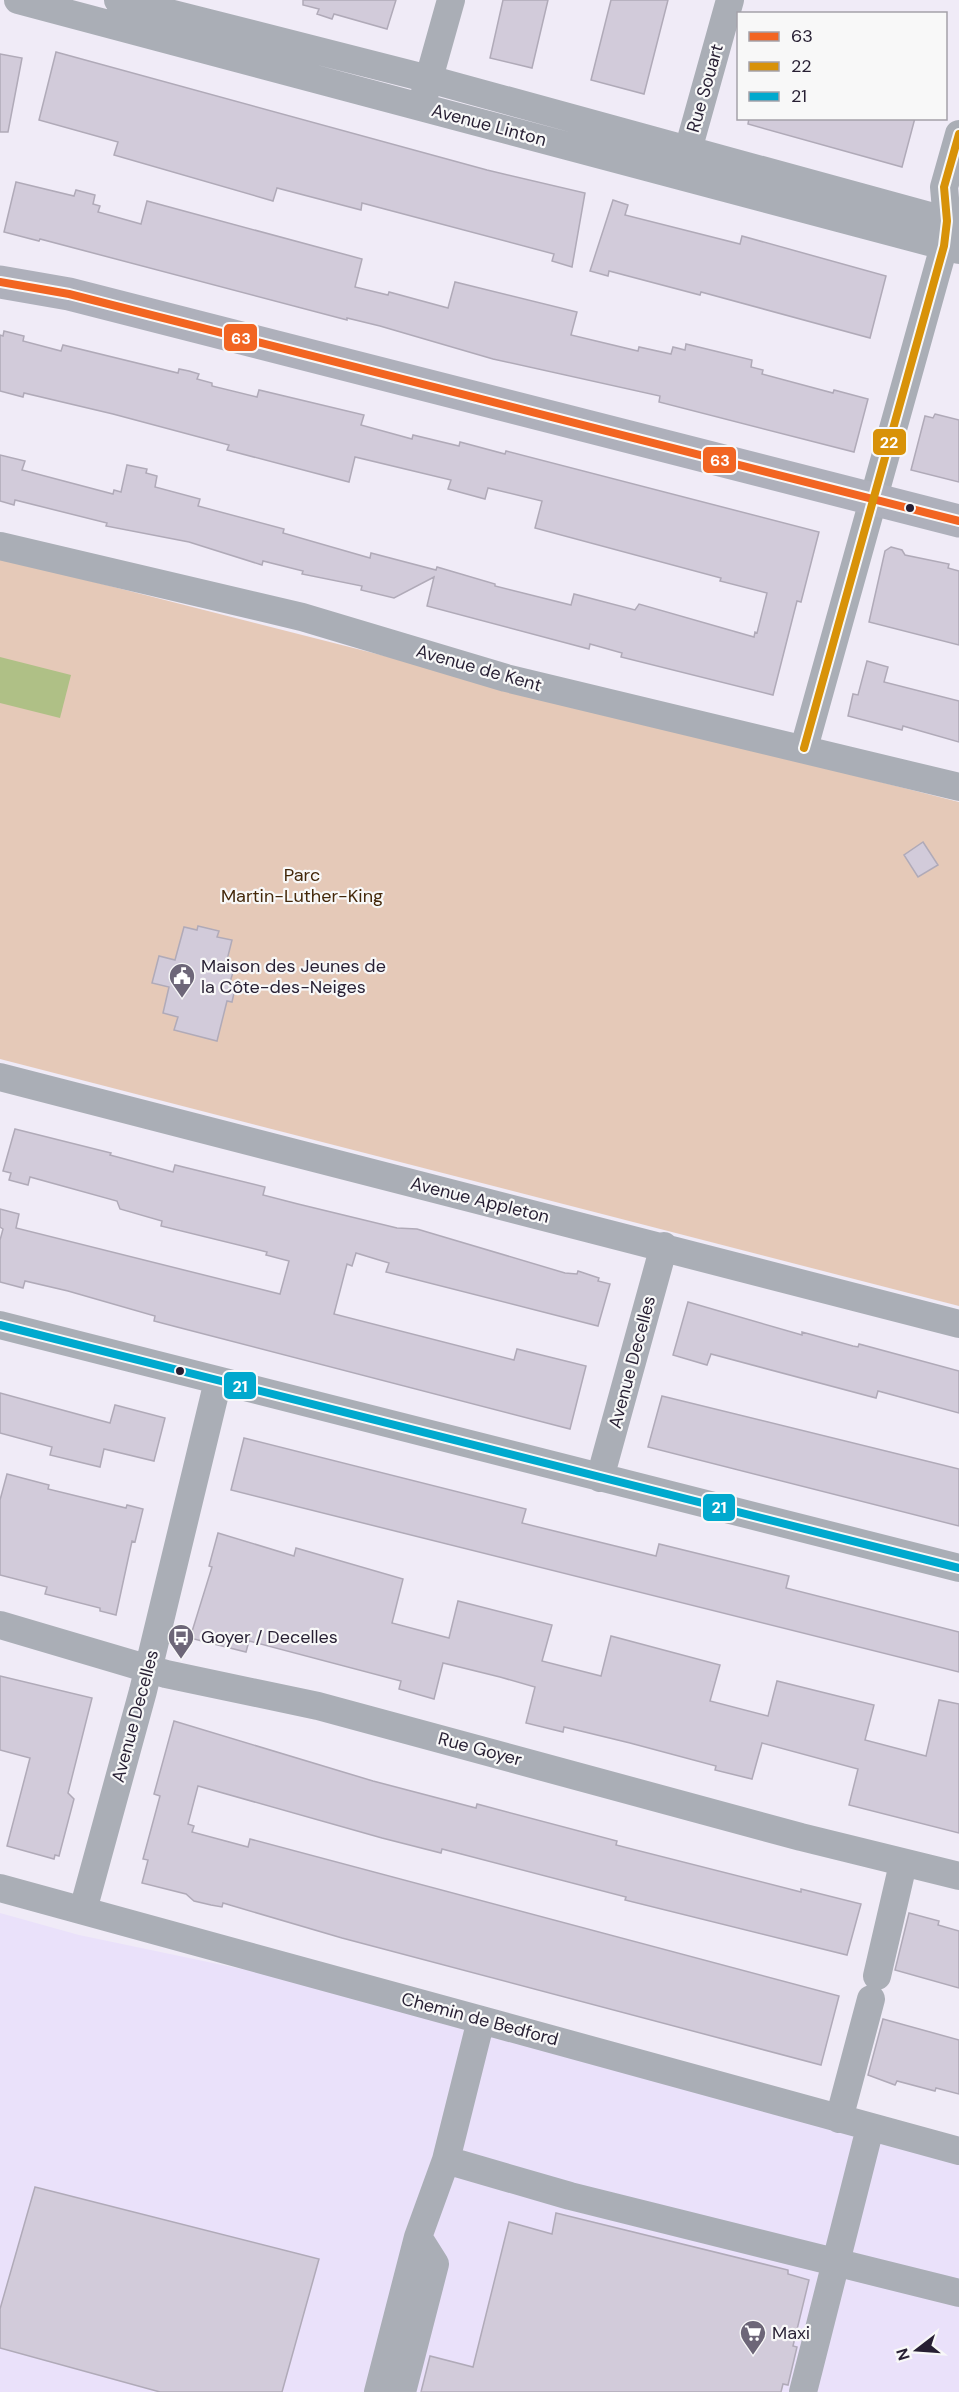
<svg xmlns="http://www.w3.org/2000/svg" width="959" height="2392" viewBox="0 0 959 2392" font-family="'DM Sans',sans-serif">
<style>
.built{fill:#eae1fa}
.green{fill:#e5c9b8}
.water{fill:#afc086}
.building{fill:#d2cbda;stroke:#b0aab8;stroke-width:1.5}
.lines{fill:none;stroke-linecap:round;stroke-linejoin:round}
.minor{stroke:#aaaeb6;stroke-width:28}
.major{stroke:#aeb0bb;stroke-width:33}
.bus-1-casing{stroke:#f8f8f8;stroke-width:12}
.bus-2-casing{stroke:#f8f8f8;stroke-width:12}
.bus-3-casing{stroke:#f8f8f8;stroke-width:12}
.bus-1{stroke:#f26522;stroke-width:8}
.bus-2{stroke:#d89208;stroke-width:8}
.bus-3{stroke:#00a9ce;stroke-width:8}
.bus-dot{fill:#271f33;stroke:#f8f8f8;stroke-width:2}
.labels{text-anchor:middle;stroke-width:4.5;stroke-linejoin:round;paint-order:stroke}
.street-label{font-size:18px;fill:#271f33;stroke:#f8f8f8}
.park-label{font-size:18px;fill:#432709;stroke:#f8f8f8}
.poi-label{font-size:18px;fill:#271f33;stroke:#f8f8f8;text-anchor:start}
.line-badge{stroke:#f8f8f8;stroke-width:2}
.badge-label{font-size:16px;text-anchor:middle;font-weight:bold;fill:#fff}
</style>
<rect width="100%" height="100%" fill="#f0ebf7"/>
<!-- built -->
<path class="built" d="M0 1913 79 1935 477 2018 959 2150V2392H0Z"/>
<!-- green -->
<path class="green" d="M0 558 959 802V1306L0 1059Z"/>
<!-- water -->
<path class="water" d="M0 657 71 675 60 718 0 703Z"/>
<!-- building -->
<path class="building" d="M303 0H396L387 29 334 14 332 19 317 14 319 9 303 5Z
M503 0H548L532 68 490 58Z
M611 0H668L644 94 591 80Z
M56 52 487 170 585 193 572 267 552 261 554 254 362 203 361 210 277 188 273 201 114 155 118 142 39 120Z
M0 54 22 58 8 132H0Z
M749 118H915L902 167 748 124Z
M16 182 74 196 76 190 95 195 93 204 100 206 98 212 141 224 147 201 362 259 355 287 388 295 389 292 448 308 455 282 577 312 571 335 638 351 639 347 671 354 673 347 685 350 686 344 752 360 751 367 763 370 762 374 833 393 834 390 868 399 854 452 659 402 660 396 493 359 380 326 347 318V320L40 239 39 241 4 232Z
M613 200 628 205 625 215 740 244 742 236 886 276 870 338 701 292 700 295 609 271 608 276 590 271Z
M4 331 24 336 23 341 61 351 63 345 178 373 179 369 189 371 199 374 197 379 212 383V386L257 397 259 390 364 415 361 425 412 439 413 435 459 446 460 442 505 454 506 451 819 532 801 602 797 601 773 695 621 657 622 653 590 644 589 649 427 606 434 577 394 598 361 590 362 586 302 574 303 571 263 561 262 565 189 542 106 526 107 523 15 500 14 505 0 501V455L25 461 22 470 113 494 114 490 121 492 127 465 147 469 146 473 157 476 155 487 200 499 198 506 284 529 283 533 370 558 371 553 436 570 437 567 495 584V586L571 605 574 594 635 610 639 604 754 637 755 632 757 633 767 593 720 581 721 578 535 528 542 501 488 488 485 499 448 489 451 480 355 457 349 482 227 450 229 445 113 414 24 393 23 397 0 391V335L3 336Z
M935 414 959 420V482L911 470 925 416 933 418Z
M891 547 902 550 905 555 949 564 948 568 959 571V645L869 622 885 551Z
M867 661 888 667 884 682 959 701V742L903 726 902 730 848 716 853 694 858 695Z
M923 842 938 865 918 877 904 855Z
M198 926 219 931 217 937 232 940 226 964 235 966 230 982 236 984 232 1002 227 1001 217 1041 174 1030 178 1017 163 1013 169 987 152 983 159 956 175 960 184 927 197 930Z
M15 1129 111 1153 110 1155 173 1172 175 1165 265 1187 263 1195 298 1204 397 1228 417 1229 565 1273 577 1274 578 1271 599 1278 598 1281 610 1284 598 1326 386 1272 389 1263 356 1253 352 1266 347 1264 334 1314 514 1360 517 1349 586 1366 570 1429 177 1327 154 1321 155 1316 68 1291 25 1281 23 1288 0 1282V1240L3 1229 0 1227V1209L19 1214 16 1228 280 1294 289 1261 266 1255 267 1252 161 1226 162 1221 120 1209 117 1201 30 1177 28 1185 9 1180 11 1173 3 1171Z
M688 1302 802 1335V1332L853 1346 858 1347 859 1344 959 1371V1413L878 1391 876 1398 711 1354 707 1365 673 1355Z
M0 1393 110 1423 115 1405 165 1418 154 1461 104 1449 100 1467 50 1455 52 1447 0 1433Z
M662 1396 959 1469V1526L648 1447Z
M244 1438 526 1509 522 1523 656 1556 659 1544 789 1576 786 1588 959 1632V1672L231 1490Z
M7 1474 49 1485 48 1489 126 1508 127 1505 143 1509 135 1542 132 1541 116 1615 100 1611V1608L45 1594 47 1587 0 1575V1500Z
M218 1533 294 1556 296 1548 403 1579 392 1623 449 1638 458 1601 552 1625 542 1661 601 1676 611 1636 720 1665 710 1701 768 1716 777 1681 874 1705 865 1740 926 1756 939 1700 959 1704V1833L849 1805 858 1769 762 1743 752 1779 715 1770 716 1766 630 1743 564 1727 563 1732 526 1723 535 1687 500 1677 443 1663 434 1699 399 1689 401 1681 249 1641 246 1652 190 1638 212 1567 209 1566Z
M0 1676 92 1698 68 1793 74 1799 59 1856 55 1855 54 1859 7 1846 30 1758 0 1750Z
M174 1721 373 1781 476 1808 477 1804 617 1841 616 1845 801 1892V1889L861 1904 847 1955 625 1900 626 1897 442 1849 441 1853 382 1838 198 1786 188 1824 194 1826 192 1832 248 1847 250 1839 839 1996 821 2065 342 1938 223 1903 222 1907 211 1905 194 1901 186 1894 142 1883 148 1860 143 1859 160 1796 154 1794Z
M909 1913 939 1921 938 1925 959 1931V1988L895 1970Z
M883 2019 959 2040V2094L936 2088 935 2091 897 2081 895 2085 868 2075Z
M35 2187 319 2259 282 2392H160L0 2348V2309Z
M556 2213 788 2270V2274L809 2280 793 2346 797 2347 788 2385 783 2384 781 2392H421L430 2356 473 2367 509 2222 552 2234Z"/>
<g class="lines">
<!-- minor -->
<path class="minor" d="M18 0 959 250
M118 0 429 79 959 224
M424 96 451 0
M683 168 730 0
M0 546 302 617 506 678 959 787
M804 748 944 246 947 221 944 187 959 134
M0 1077 959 1324
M0 1325 959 1568
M600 1478 664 1246
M0 1625 166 1674 318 1706 801 1837 959 1876
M0 1888 959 2151
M83 1910 143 1691 218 1381
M877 1976 903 1864
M839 2119 871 1999
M446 2160 570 2196 959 2293
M378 2392 418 2237 446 2160 481 2020
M402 2392 435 2264 418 2237
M803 2392 870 2128"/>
<!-- major -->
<path class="major" d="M0 282 69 294 959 521"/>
<!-- bus-1 casing -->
<g class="bus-1-casing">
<path id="bus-1" d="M0 282 69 294 959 521"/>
</g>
<!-- bus-2 casing -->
<g class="bus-2-casing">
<path id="bus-2" d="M804 748 944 246 947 221 944 187 959 134"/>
</g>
<!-- bus-3 casing -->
<g class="bus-3-casing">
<path id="bus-3" d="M0 1325 959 1568"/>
</g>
<!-- bus-1 -->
<use href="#bus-1" class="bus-1"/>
<!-- bus-2 -->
<use href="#bus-2" class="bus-2"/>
<!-- bus-3 -->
<use href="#bus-3" class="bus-3"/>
</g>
<!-- icons -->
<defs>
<g id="civic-pin" transform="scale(1.35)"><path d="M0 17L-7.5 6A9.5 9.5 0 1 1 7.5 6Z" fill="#6d6678" stroke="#f8f8f8"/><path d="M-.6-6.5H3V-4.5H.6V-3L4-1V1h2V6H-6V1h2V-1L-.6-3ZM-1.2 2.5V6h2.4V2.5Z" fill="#fff"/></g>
<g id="bus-pin" transform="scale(1.35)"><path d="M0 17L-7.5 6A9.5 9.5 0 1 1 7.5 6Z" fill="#6d6678" stroke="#f8f8f8"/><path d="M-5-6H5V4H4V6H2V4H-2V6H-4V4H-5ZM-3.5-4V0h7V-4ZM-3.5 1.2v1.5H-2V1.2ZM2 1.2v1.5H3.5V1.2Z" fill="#fff"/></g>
<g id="supermarket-pin" transform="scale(1.35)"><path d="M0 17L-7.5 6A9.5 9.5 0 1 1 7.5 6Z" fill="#6d6678" stroke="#f8f8f8"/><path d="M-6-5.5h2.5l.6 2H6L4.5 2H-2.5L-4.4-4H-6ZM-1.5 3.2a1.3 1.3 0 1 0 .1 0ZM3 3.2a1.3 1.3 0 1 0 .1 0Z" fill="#fff"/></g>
</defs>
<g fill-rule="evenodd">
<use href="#civic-pin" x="182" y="976"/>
<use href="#bus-pin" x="181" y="1637"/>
<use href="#supermarket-pin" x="753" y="2333"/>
</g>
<!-- markers -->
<g class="bus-dot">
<circle cx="910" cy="508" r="5"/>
<circle cx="180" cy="1371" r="5"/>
</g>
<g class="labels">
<!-- street labels -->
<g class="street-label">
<text transform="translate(705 88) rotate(-74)" y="6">Rue Souart</text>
<text transform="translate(489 125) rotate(15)" y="6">Avenue Linton</text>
<text transform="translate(479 668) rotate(16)" y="6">Avenue de Kent</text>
<text transform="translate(480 1200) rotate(14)" y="6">Avenue Appleton</text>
<text transform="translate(632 1362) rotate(-75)" y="6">Avenue Decelles</text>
<text transform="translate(135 1716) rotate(-75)" y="6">Avenue Decelles</text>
<text transform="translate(480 1749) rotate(15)" y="6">Rue Goyer</text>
<text transform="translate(480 2019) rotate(15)" y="6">Chemin de Bedford</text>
</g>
<!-- park labels -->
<g class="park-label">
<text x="302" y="881">Parc<tspan x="302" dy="21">Martin-Luther-King</tspan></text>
</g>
<!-- poi labels -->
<g class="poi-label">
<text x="201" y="972">Maison des Jeunes de<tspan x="201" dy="21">la Côte-des-Neiges</tspan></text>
<text x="201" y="1643">Goyer / Decelles</text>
<text x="772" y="2339">Maxi</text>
</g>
</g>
<g class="line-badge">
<rect x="223" y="323" width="35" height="29" rx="6" fill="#f26522"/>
<rect x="872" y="428" width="35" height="28" rx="6" fill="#d89208"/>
<rect x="702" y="446" width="35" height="28" rx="6" fill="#f26522"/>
<rect x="223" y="1371" width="34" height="29" rx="6" fill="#00a9ce"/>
<rect x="702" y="1493" width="34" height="29" rx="6" fill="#00a9ce"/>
</g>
<g class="badge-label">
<text x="241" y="344">63</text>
<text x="889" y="448">22</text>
<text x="720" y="466">63</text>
<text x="240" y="1392">21</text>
<text x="719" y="1513">21</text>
</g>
<!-- legend -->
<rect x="737" y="12" width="210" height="108" fill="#f8f8f8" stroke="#a4a1a9" stroke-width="1.5"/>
<rect x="749" y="32" width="30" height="9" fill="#f26522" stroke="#a4a1a9" stroke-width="1.5"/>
<text x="791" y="42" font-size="18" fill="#271f33">63</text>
<rect x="749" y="62" width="30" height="9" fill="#d89208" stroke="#a4a1a9" stroke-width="1.5"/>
<text x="791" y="72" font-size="18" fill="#271f33">22</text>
<rect x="749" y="92" width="30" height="9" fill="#00a9ce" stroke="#a4a1a9" stroke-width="1.5"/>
<text x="791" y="102" font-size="18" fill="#271f33">21</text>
<!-- north arrow -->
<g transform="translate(917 2350) rotate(253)" stroke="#f8f8f8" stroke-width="4.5" paint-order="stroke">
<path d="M0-4.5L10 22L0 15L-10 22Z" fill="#271f33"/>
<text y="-9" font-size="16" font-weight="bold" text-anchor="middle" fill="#271f33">N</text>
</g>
</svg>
